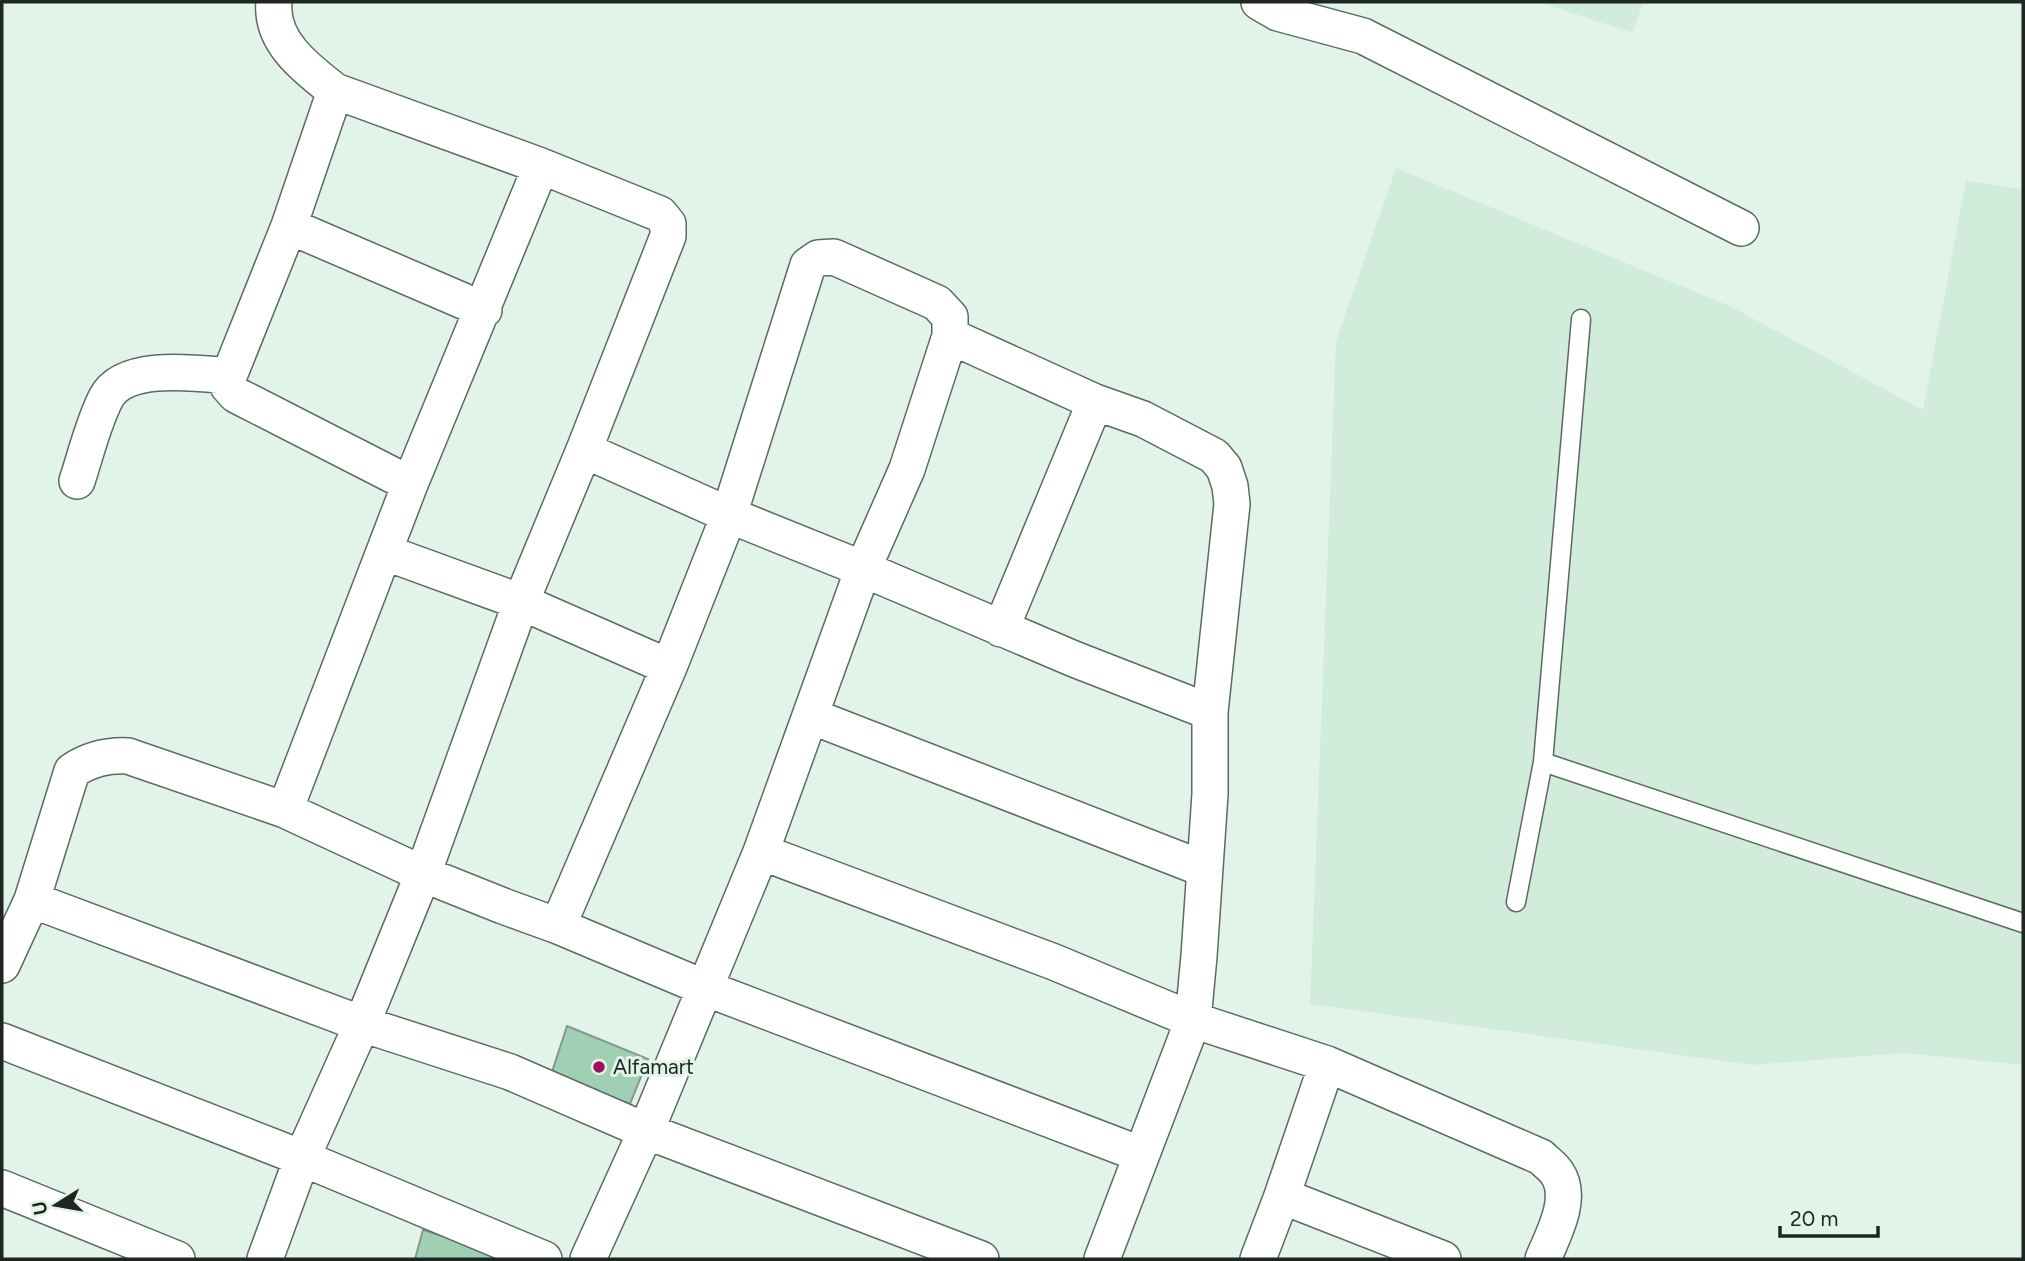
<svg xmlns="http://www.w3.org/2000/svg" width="2025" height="1261" viewBox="0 0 2025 1261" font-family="Figtree,sans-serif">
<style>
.built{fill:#d2ecdc}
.building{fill:#9fd0b3;stroke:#87978d;stroke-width:2}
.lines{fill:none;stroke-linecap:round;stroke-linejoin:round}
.lane-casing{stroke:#5b6b61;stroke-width:21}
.street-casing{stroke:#5b6b61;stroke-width:38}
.lane{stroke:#fff;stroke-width:18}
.street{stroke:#fff;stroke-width:35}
.poi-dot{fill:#9e105c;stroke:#e2f4e9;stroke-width:2.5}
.labels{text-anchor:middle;stroke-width:6;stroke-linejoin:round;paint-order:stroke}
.poi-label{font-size:21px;fill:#1f2521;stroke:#e2f4e9;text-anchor:start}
</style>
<rect width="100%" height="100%" fill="#e2f4e9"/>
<!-- built -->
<path class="built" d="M1539 2H1643L1633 33Z
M1396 168 1730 306 1923 410 1966 181 2023 189V1065L1904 1053 1752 1065 1310 1004 1336 341Z"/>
<!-- building -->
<path class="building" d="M567 1026 648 1059 630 1104 551 1075Z
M423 1230 519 1259H415Z"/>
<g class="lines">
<!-- lane casing -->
<g class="lane-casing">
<path id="lane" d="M1543 762 2023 923
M1516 902 1543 762 1581 319"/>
</g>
<!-- street casing -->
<g class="street-casing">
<path id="street" d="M274 2C270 42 307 69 335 91
M1259 2 1278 13 1363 36 1741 228
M289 226 484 310
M950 336 1095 402 1143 419 1214 456 1224 468 1230 486 1232 504 1210 712V794L1199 956 1193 1020 1102 1259
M584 450 729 515 863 569 1074 659 1210 712
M77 481C86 454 93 423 106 398 124 363 196 373 229 376
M384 552 521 602 669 667
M1001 629 1095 402
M811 716 1204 869
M285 810 410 484 541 166
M761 852 1054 962 1193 1020 1327 1064 1541 1157C1546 1162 1553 1167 1557 1173 1574 1198 1553 1235 1543 1259
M32 900 362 1024 510 1072 646 1131 981 1259
M558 926 669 667 729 515 808 265 818 258 834 257 937 303 950 317V336L907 469 863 569 761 852 646 1131 588 1259
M2 965 32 900 72 771C90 759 107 755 128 756L285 810 423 874 503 906 558 926 705 988 1140 1154
M2 1041 302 1158 544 1259
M2 1188 177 1259
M1282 1196 1327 1064
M265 1259 302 1158 362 1024 423 874 521 602 584 450 668 236V224L660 214 541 166 335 91 289 226 229 376 228 386 236 395 410 484
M1258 1259 1282 1196 1443 1259"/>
</g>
<!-- lane -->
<use href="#lane" class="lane"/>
<!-- street -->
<use href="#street" class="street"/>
</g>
<!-- markers -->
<circle class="poi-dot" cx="599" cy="1067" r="7"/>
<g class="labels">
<!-- poi labels -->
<g class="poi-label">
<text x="613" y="1074">Alfamart</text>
</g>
</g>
<!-- border -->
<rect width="2025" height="1261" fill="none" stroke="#1f2521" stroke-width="7"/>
<!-- north arrow -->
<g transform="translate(56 1205) rotate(259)" stroke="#e2f4e9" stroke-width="5" paint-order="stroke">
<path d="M0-5L12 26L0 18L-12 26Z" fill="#1f2521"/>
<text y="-10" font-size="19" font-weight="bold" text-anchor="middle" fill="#1f2521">U</text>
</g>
<!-- scale -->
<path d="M1780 1226v10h98v-10" fill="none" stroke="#1f2521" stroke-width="3.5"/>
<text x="1790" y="1226" font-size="21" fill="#1f2521" stroke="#e2f4e9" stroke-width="5" paint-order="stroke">20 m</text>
</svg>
